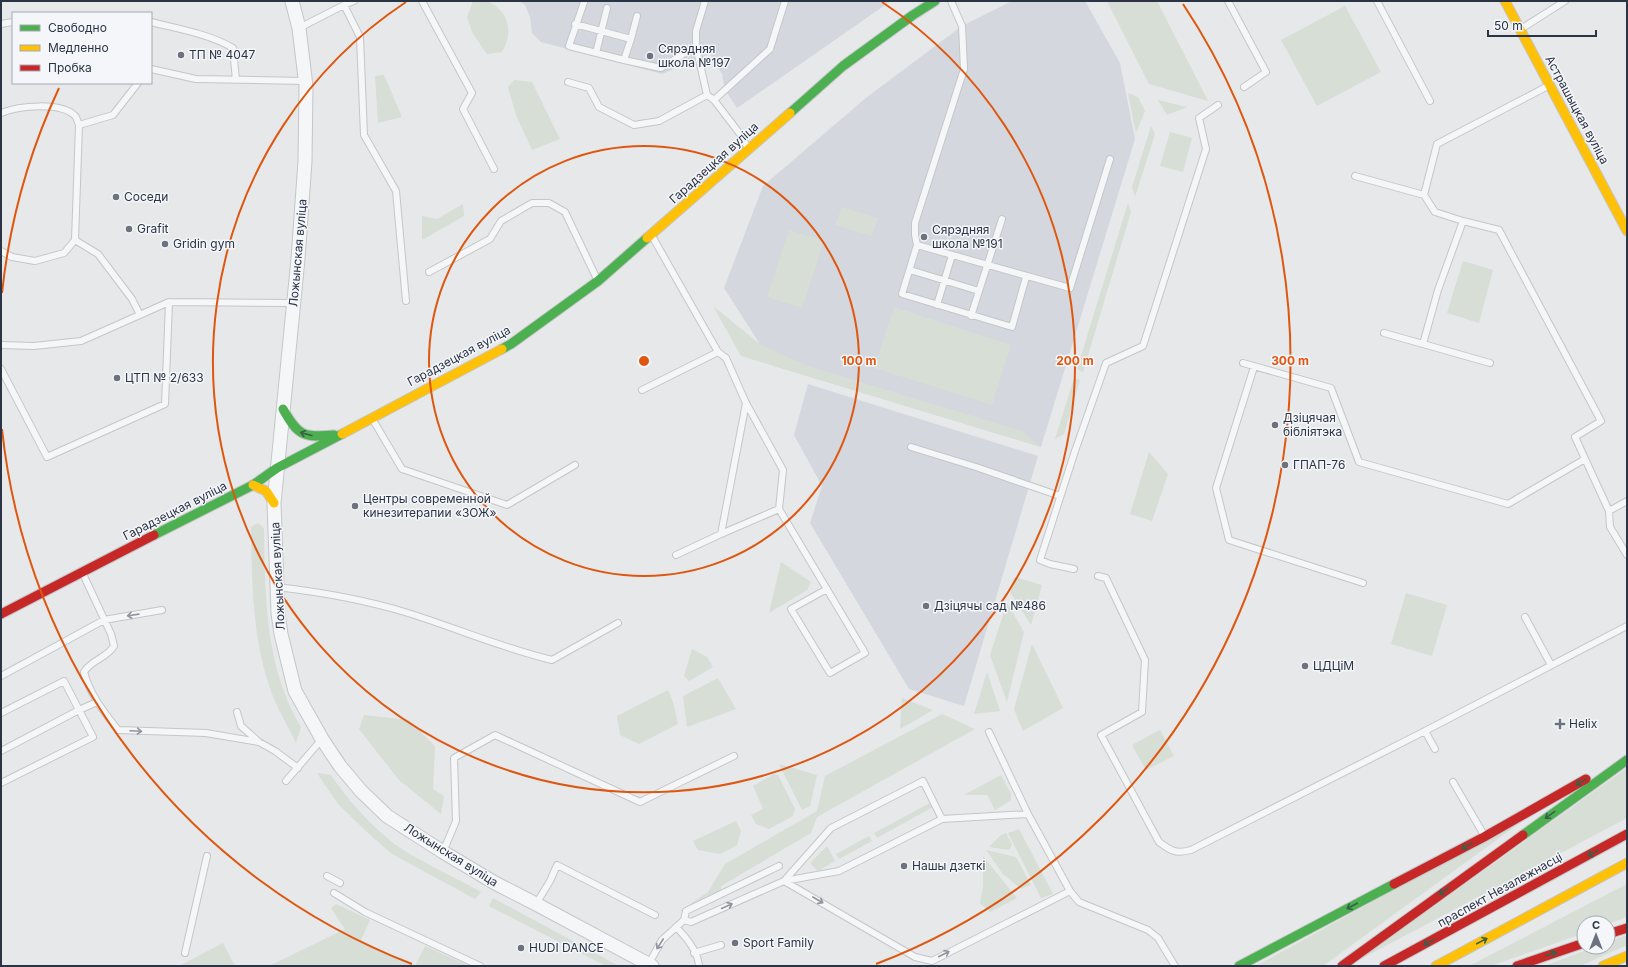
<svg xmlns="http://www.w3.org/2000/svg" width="1628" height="967" viewBox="0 0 1628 967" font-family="Inter,sans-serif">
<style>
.built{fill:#d4d7dd}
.green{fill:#d6ded6}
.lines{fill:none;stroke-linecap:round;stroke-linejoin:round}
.lane-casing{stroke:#c4c6c8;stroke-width:8}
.street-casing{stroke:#c4c6c8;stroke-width:15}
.fast-casing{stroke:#c4c6c8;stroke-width:11}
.slow-casing{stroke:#c4c6c8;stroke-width:11}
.jam-casing{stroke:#c4c6c8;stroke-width:11}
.lane{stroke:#f5f6f7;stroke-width:6}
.street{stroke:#f5f6f7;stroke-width:13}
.fast{stroke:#4caf50;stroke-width:9}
.slow{stroke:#ffc107;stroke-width:9}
.jam{stroke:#c62828;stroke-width:9}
.oneway{stroke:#375f49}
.oneway2{stroke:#90959e}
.ring{fill:none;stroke:#df570f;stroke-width:2}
.poi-dot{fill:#6c737f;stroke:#f4f6f9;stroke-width:1.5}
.labels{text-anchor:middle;stroke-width:3;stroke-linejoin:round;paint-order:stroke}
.poi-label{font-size:12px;fill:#2b3445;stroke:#f4f6f9;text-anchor:start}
.street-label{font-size:12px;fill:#2b3445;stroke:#f4f6f9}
.centre{fill:#df570f;stroke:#f4f6f9;stroke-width:2}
.ring-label{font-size:12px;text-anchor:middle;font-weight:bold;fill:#df570f;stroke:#f4f6f9;stroke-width:3;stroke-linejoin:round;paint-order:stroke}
</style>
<rect width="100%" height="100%" fill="#e6e8ea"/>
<!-- built -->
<path class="built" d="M519 1H891L737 108 725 90 722 74 710 54 662 74 541 42 532 33 530 17 525 5Z
M1012 1H1085L1120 63 1135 139 1041 447 774 366 724 288 763 186 867 97 962 26Z
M808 384 1038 456 964 706 909 689 810 523 822 486 794 435Z"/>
<!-- green -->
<path class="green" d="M473 1C478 1 485 0 489 2 510 12 513 34 502 52L487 54 473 34 467 17Z
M1107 1H1157L1208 101 1149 84Z
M1345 6 1381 72 1317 106 1281 40Z
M384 75 402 117 378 123 375 76Z
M514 80 532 82 560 139 532 150 516 115 508 87Z
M1128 93 1138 97 1145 111 1136 133Z
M1158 100 1187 107 1167 115Z
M1151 126 1155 134 1135 197 1132 187Z
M1170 132 1192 138 1183 172 1160 166Z
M1128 203 1131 212 1083 372 1077 369Z
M463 204 464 216 422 240V216L437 219Z
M842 207 878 218 872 236 835 225Z
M789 230 824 241 802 308 767 297Z
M1463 261 1493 270 1479 323 1447 313Z
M713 306 761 345 811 367 1022 431 1041 447 741 356Z
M894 307 1011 345 992 405 874 368Z
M1074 378 1080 380 1064 434 1055 439Z
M1149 452 1168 474 1152 521 1130 514Z
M258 523 264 528C265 596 265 668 301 727L296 743C287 724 275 705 269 685 252 635 252 579 251 527Z
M781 562 811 582 807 590 769 613Z
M1014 577 1042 585 1031 625 1010 592Z
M1406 593 1447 605 1432 656 1391 644Z
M1007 603 1024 632 1007 702 990 655Z
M1032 644 1063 708 1023 731 1014 709Z
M692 649 707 657 713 667 689 681 684 676Z
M987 672 1000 711 974 714Z
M718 678 736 709 687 727 683 696Z
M668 690 673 702 678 724 639 744 620 735 617 716Z
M902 698 933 710 900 729Z
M942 714 975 729 817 817 811 833 721 886V891L687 911H680L708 892 725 864 817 811 825 776Z
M364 715 409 720 435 746 433 789 444 796 441 814 399 780 359 729Z
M1160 730 1174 756 1146 770 1132 745Z
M779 764 817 775 810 806 802 810Z
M1627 768V818L1359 960Z
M317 773 331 775C348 801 379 835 405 851 429 866 456 878 481 892L475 899 392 854 368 833 338 804Z
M774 774 778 775 795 809 793 816 769 829 756 824 751 815 763 809 753 786Z
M1001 775 1011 794V800L995 810 987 795H964Z
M930 803 933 807 877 838 874 833Z
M1535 812 1323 966H1256Z
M736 821 741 831 737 845 720 854 698 850 693 841Z
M1019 829 1053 894 1041 898 1008 833Z
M1006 833 1012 845 1009 850 989 847 1001 835Z
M869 836 872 841 839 859 836 854Z
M827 846 835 861 818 871 810 863Z
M986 850 1016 857 1031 885 1021 889 1002 873Z
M983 856 1017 898 990 912 980 903 983 886Z
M1627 884V917L1608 924 1584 923V933L1491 966H1469Z
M493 898 619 966H606L489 906Z
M336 904 370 920 361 940 414 966H269L345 929 331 908Z
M1627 935V945L1580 966H1544L1595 947H1608V942Z
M223 943 235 966H179Z
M425 946 469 966H415Z"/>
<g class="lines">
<!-- lane casing -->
<g class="lane-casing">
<path id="lane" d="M422 1 472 93 463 109 494 169
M705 1 696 31V46L707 95
M951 1 962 26 964 69 915 223V235L917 245 1070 288 1110 159
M1228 1 1266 72 1244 87
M1377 1 1430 101
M584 2 569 46 624 60 661 68 696 46
M344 5 354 1
M151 22C179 29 209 34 233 48L236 80
M1 24 13 22
M575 24 631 39 624 60
M299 28 344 5 360 37 364 135 396 191 406 301
M1521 29 1565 1
M631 39 637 16
M596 53 607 8
M151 69 196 79 305 81
M568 82 589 88 599 107 634 125 659 121 707 95 714 100
M1 113C18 106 62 101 76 117 77 119 78 123 79 125L75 240 64 253 35 261 12 257 1 251
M79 125 113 115 138 83
M748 148 740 134 714 100 770 49 785 1
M1355 176 1424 195 1437 144 1548 86
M1424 195 1435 212 1463 221 1438 290 1423 344 1490 363
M1463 221 1499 230 1601 421 1575 437 1609 511 1610 527 1627 555
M652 236 718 352 726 358 746 403 783 470 779 509 865 653 830 673 791 609 827 589
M75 240 98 254 132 299 140 315
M917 245 902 294 1012 327 1026 277
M910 270 979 291
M429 272 490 239 501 221 532 203H549L565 212 597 279
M937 305 952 255
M971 316 1002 219
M1384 333 1423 344
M1 345 34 346 81 341 169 302 294 303
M1243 363 1331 388 1359 462 1508 504 1585 459
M1254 367 1216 488 1229 540 1363 583
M1 369 47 457 165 404 169 302
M642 390 718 352
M746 403 721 534 779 509
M373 420 402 469 507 505 575 465
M911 447 976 467 1060 496
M1609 511 1627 501
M676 555 721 534
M1074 569 1050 564 1040 560 1075 451 1106 363 1143 346 1206 149 1199 118 1218 105
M83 574 111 634 114 646C107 658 91 660 84 672 90 695 104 712 118 730L206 733 259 742
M1098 576 1106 578 1145 660 1142 712 1101 735 1159 842C1171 851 1176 854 1191 850L1425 731 1627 626
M277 587C320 592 366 600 408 613 456 628 502 648 552 660L618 623
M1525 617 1551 665
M1 676 104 620 162 610
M237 712 241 726 259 742 275 751 298 768
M1 713 64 681 93 737 1 783
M1425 731 1435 749
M989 732 1028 814 1070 891 1079 902 1148 930 1158 938 1175 966
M1 751 79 710 97 702
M286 781 322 739
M1453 782 1484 835
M443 852 456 821 454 758 495 735 640 802 734 756
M327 876 340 883
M784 881 915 957 932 961 1070 891
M784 881 831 828 923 781 942 819
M334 893 365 912 480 966
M536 904 550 881 557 865 655 915
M684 920 691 922 784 881 839 871 942 819 1028 814
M676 927C686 937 698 952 699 966
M185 953 207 856
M694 953 721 945
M648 965 662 940 684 920 686 911 779 866"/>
</g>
<!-- street casing -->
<g class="street-casing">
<path id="street" d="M292 1 299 28 306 86 305 161 298 259 274 503 278 613 281 634 295 691 322 739 340 766 361 791 387 816 443 852 495 883 536 904 652 966"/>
</g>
<!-- fast casing -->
<g class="fast-casing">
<path id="fast" d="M790 113 843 66 913 15 935 1
M502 349 511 344 598 281 647 238
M283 409C298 436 304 438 334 435
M154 535 253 485 277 468 342 434
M1523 835 1627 760
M1239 966 1394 884"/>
</g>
<!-- slow casing -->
<g class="slow-casing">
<path id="slow" d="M1505 1 1627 231
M647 238 790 113
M342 434 502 349
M253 485 266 491 274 503
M1436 966 1627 863
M1603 966 1627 956"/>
</g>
<!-- jam casing -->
<g class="jam-casing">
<path id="jam" d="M1 614 154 535
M1394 884 1484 837 1586 779
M1608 934 1627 928
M1342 966 1523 835
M1384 966 1627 834
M1517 966 1584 943"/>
</g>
<!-- lane -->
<use href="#lane" class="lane"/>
<!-- street -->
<use href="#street" class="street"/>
<!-- fast -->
<use href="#fast" class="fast"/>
<!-- slow -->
<use href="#slow" class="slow"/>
<!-- jam -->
<use href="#jam" class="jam"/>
</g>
<!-- one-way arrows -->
<defs><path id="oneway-shaft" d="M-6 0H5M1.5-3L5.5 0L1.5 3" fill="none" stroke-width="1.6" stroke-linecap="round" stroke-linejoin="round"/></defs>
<g class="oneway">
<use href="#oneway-shaft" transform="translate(306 434) rotate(-165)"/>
<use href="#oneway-shaft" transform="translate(1581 782) rotate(151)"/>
<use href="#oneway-shaft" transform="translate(1550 815) rotate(144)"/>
<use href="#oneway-shaft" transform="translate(1467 846) rotate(152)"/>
<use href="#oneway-shaft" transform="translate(1593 853) rotate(151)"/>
<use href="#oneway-shaft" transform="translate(1444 891) rotate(144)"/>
<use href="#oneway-shaft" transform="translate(1352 906) rotate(152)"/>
<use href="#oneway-shaft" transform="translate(1482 941) rotate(-28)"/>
<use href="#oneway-shaft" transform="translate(1429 942) rotate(151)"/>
<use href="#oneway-shaft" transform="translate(1551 954) rotate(-19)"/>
</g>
<g class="oneway2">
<use href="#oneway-shaft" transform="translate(133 615) rotate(172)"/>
<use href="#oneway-shaft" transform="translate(136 731) rotate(3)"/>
<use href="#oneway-shaft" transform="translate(818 900) rotate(30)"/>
<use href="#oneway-shaft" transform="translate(727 906) rotate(-24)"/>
<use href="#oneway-shaft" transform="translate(660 944) rotate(123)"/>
<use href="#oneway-shaft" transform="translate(944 954) rotate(-27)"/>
</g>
<!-- distance rings -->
<g class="ring">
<circle cx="644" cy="361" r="215"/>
<path d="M882 2A431 431 0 1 1 406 2"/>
<path d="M412 964A646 646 0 0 1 2 429M2 293A646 646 0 0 1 59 88M1183 4A646 646 0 0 1 876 964"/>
</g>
<!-- markers -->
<g class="poi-dot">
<circle cx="181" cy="55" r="4"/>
<circle cx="650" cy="56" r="4"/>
<circle cx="116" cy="197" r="4"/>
<circle cx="129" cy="229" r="4"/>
<circle cx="924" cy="237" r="4"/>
<circle cx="165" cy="244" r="4"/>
<circle cx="117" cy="378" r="4"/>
<circle cx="1275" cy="425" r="4"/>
<circle cx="1285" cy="465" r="4"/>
<circle cx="355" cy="506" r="4"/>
<circle cx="926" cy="606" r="4"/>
<circle cx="1305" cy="666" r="4"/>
<path d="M1558 718h4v4h4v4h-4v4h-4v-4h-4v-4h4z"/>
<circle cx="904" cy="866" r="4"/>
<circle cx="735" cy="943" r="4"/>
<circle cx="521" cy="948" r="4"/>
</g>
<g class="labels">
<!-- poi labels -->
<g class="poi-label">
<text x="658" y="53">Сярэдняя<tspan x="658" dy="14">школа №197</tspan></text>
<text x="189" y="59">ТП № 4047</text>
<text x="124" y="201">Соседи</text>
<text x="137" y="233">Grafit</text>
<text x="932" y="234">Сярэдняя<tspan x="932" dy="14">школа №191</tspan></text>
<text x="173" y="248">Gridin gym</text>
<text x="125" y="382">ЦТП № 2/633</text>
<text x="1283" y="422">Дзіцячая<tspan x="1283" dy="14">бібліятэка</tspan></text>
<text x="1293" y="469">ГПАП-76</text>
<text x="363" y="503">Центры современной<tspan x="363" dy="14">кинезитерапии «ЗОЖ»</tspan></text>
<text x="934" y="610">Дзіцячы сад №486</text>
<text x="1313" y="670">ЦДЦіМ</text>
<text x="1569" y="728">Helix</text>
<text x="912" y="870">Нашы дзеткі</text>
<text x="743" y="947">Sport Family</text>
<text x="529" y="952">HUDI DANCE</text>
</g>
<!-- street labels -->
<g class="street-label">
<text transform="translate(1577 110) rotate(62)" y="4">Астрашыцкая вуліца</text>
<text transform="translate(714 163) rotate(-42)" y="4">Гарадзецкая вуліца</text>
<text transform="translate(298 253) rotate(-85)" y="4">Ложынская вуліца</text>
<text transform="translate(459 356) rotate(-28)" y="4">Гарадзецкая вуліца</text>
<text transform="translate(175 511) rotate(-27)" y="4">Гарадзецкая вуліца</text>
<text transform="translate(278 576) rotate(-93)" y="4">Ложынская вуліца</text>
<text transform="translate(451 855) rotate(32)" y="4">Ложынская вуліца</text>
<text transform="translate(1500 890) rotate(-29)" y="4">праспект Незалежнасці</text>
</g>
</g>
<circle cx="644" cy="361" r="6" class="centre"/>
<g class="ring-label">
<text x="859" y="365">100 m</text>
<text x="1075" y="365">200 m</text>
<text x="1290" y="365">300 m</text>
</g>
<!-- border -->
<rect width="1628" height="967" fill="none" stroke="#2b3445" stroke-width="4"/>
<!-- legend -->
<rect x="12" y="12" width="140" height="72" fill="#f4f6f9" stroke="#a4a8b1"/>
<rect x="20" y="25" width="20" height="6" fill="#4caf50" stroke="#a4a8b1"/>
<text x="48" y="32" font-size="12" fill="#2b3445">Свободно</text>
<rect x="20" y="45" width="20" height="6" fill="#ffc107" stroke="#a4a8b1"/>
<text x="48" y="52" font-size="12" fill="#2b3445">Медленно</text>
<rect x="20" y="65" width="20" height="6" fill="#c62828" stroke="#a4a8b1"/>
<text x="48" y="72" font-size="12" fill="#2b3445">Пробка</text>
<!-- north arrow -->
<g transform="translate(1596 935)"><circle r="19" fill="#f4f6f9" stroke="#a4a8b1"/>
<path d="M0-3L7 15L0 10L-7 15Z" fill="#6c737f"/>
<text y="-6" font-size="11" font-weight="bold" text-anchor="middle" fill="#2b3445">С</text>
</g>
<!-- scale -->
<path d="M1488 30v6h108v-6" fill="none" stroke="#2b3445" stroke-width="2"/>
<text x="1494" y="30" font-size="12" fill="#2b3445" stroke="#f4f6f9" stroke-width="3" paint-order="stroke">50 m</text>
</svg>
